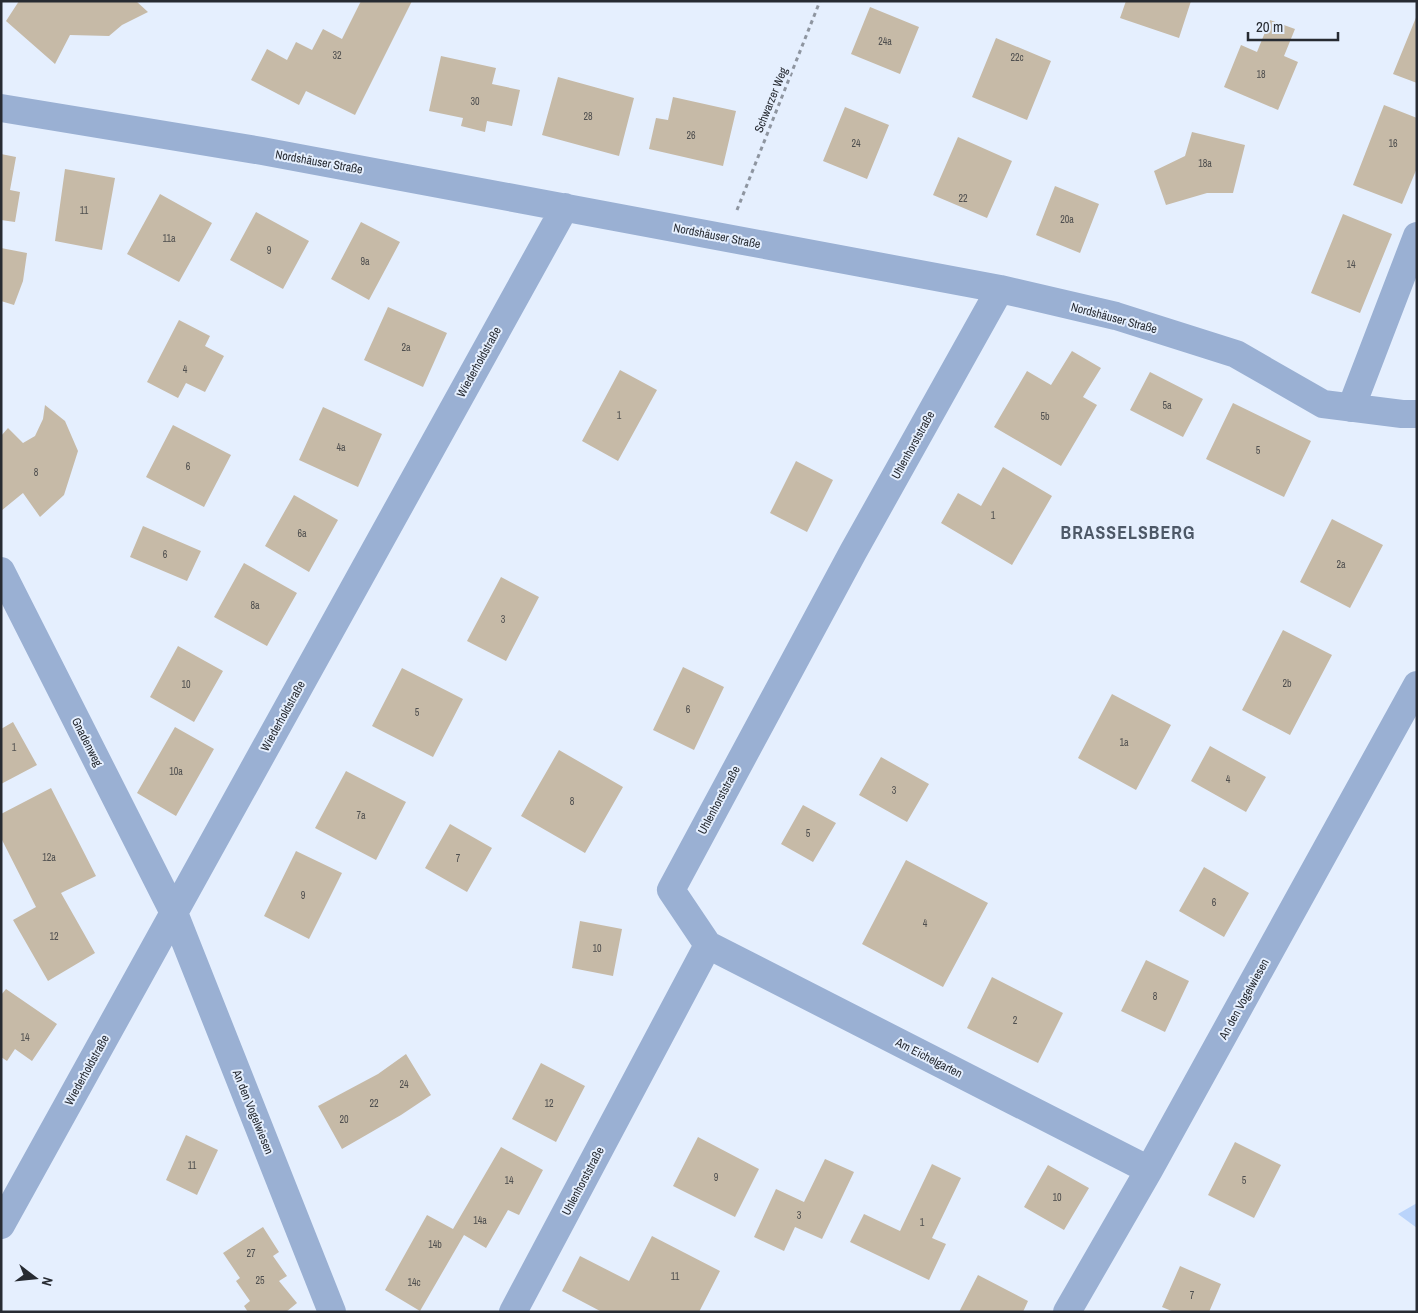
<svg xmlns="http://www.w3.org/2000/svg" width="1418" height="1313" viewBox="0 0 1418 1313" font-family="'Archivo Narrow',sans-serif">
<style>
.green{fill:#bad4fb}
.building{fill:#c6baa7}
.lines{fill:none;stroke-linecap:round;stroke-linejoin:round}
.path{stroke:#8e95a0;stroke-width:3;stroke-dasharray:4 4;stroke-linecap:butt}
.minor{stroke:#9ab0d3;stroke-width:28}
.labels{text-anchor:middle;stroke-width:4;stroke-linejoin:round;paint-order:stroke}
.number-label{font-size:10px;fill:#4f4f4f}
.street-label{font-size:12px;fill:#272b32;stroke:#e5effe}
.district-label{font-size:18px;font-weight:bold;letter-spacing:1px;fill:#4d5867;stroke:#e5effe}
</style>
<rect width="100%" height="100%" fill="#e5effe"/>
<!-- green -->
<path class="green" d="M1417 1203V1228L1398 1214Z"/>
<!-- building -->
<path class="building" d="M19 1H136L148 12 122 25 109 36 70 35 55 64 6 21Z
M361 1H412L355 115 306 91 299 105 251 80 267 49 287 60 296 42 312 50 323 29 342 39Z
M1126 1H1191L1179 38 1120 18Z
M870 7 919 27 900 74 851 54Z
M1417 15V83L1393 74Z
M1270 20 1295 29 1284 56 1298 62 1278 110 1224 87 1241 45 1257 52Z
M996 38 1051 61 1027 120 972 97Z
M441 56 496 68 492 84 520 90 512 126 487 121 485 132 461 126 463 118 429 111Z
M558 77 634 98 619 156 542 135Z
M673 97 736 111 723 166 649 149 656 118 668 120Z
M1384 105 1417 118V168L1402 204 1353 185Z
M845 107 889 125 867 179 823 161Z
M1192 132 1245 145 1233 193H1207L1166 205 1154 171 1185 156Z
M958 137 1012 161 987 218 933 195Z
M1 154 16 157 10 190 20 192 15 222 1 220Z
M65 169 115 178 102 250 55 241Z
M1055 186 1099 204 1080 253 1036 235Z
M160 194 212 223 179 282 127 254Z
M256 212 309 241 283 289 230 260Z
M1343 214 1392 234 1360 313 1311 293Z
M361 222 400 242 369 300 331 279Z
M1 248 27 253 23 281 14 305 1 301Z
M388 307 447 333 423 387 364 360Z
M179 320 210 336 205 346 224 356 205 392 186 383 178 398 147 382Z
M1072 351 1101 368 1083 397 1097 405 1061 466 994 427 1027 371 1051 385Z
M620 370 657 390 618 461 582 441Z
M1150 372 1203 399 1183 437 1130 410Z
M1233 403 1311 441 1284 497 1206 459Z
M45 405 65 421 78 451 64 495 40 517 23 493 1 511V436L8 428 23 443 35 436 43 419Z
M323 407 382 434 358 487 299 460Z
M173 425 231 455 204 507 146 477Z
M796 461 833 480 807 532 770 513Z
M1003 467 1052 496 1012 565 941 523 958 493 981 506Z
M294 495 338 520 309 572 265 546Z
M1332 519 1383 545 1350 608 1300 582Z
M143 526 201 551 187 581 130 557Z
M244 563 297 593 267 646 214 617Z
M501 577 539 597 506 661 467 641Z
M1283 630 1332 655 1290 735 1242 710Z
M178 646 223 671 194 722 150 697Z
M683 667 724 687 694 750 653 730Z
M402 668 463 699 433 757 372 726Z
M1112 694 1171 725 1136 790 1078 758Z
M13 722 37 765 1 784V729Z
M175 727 214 749 176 816 137 793Z
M1210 746 1266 777 1246 812 1191 781Z
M559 750 623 787 585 853 521 816Z
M881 757 929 784 907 822 859 795Z
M346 771 406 802 376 860 315 828Z
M51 788 96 876 61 893 95 953 48 981 13 920 36 907 1 838V814Z
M803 805 836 823 813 862 781 844Z
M450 824 492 848 467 892 425 868Z
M296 851 342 873 309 939 264 916Z
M906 860 988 903 943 987 862 944Z
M1204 867 1249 893 1224 937 1179 911Z
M580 921 622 929 613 976 572 968Z
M1146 960 1189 981 1165 1032 1121 1011Z
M992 977 1063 1013 1038 1063 967 1028Z
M6 989 57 1024 32 1061 15 1049 7 1061 1 1057V995Z
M406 1054 431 1095 401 1115 342 1149 318 1106 378 1074Z
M541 1063 585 1086 556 1142 512 1119Z
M186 1135 218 1150 197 1195 166 1180Z
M698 1137 759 1169 735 1217 673 1186Z
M1235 1142 1281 1165 1254 1218 1208 1195Z
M501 1147 543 1170 519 1215 508 1210 486 1248 464 1235 420 1311 385 1290 427 1215 453 1229Z
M825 1159 854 1172 822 1239 795 1227 784 1251 754 1237 776 1189 804 1202Z
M932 1164 961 1178 932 1238 946 1244 929 1280 850 1242 864 1214 900 1231Z
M1048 1165 1089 1188 1064 1230 1024 1207Z
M263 1227 279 1252 273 1256 287 1276 279 1281 297 1303 286 1312H248L244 1306 250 1301 236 1281 240 1278 223 1253Z
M652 1236 720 1271 699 1312H602L562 1291 580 1256 629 1281Z
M1180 1266 1221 1284 1209 1312H1174L1162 1307Z
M978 1275 1028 1301 1023 1312H959Z"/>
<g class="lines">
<!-- path -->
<path class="path" d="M737 210 820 1"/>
<!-- minor -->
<path class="minor" d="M1 108 262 151 1000 289 1116 316 1236 354 1323 404 1402 414H1417
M1351 408 1417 236
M1 571 174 913 332 1312
M708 945 1149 1170
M1 1225 565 207
M513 1312 708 945 671 890 853 552 1000 289
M1067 1312 1149 1170 1417 685"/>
</g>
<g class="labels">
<!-- number labels -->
<g class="number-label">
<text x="885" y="45">24a</text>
<text x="337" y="59">32</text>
<text x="1017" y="61">22c</text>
<text x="1261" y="78">18</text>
<text x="475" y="105">30</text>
<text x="588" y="120">28</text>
<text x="691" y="139">26</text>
<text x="856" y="147">24</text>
<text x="1393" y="147">16</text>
<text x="1205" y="167">18a</text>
<text x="963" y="202">22</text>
<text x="84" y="214">11</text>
<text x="1067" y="223">20a</text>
<text x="169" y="242">11a</text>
<text x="269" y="254">9</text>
<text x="365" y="265">9a</text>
<text x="1351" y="268">14</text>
<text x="406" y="351">2a</text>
<text x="185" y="373">4</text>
<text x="1167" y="409">5a</text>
<text x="619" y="419">1</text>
<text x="1045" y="420">5b</text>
<text x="341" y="451">4a</text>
<text x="1258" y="454">5</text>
<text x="188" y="470">6</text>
<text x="36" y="476">8</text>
<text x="993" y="519">1</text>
<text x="302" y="537">6a</text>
<text x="165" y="558">6</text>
<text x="1341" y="568">2a</text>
<text x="255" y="609">8a</text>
<text x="503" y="623">3</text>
<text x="1287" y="687">2b</text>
<text x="186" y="688">10</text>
<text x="688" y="713">6</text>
<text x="417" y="716">5</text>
<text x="1124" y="746">1a</text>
<text x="14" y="751">1</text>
<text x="176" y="775">10a</text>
<text x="1228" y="783">4</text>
<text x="894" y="794">3</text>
<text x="572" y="805">8</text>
<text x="361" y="819">7a</text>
<text x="808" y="837">5</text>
<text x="49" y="861">12a</text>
<text x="458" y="862">7</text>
<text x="303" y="899">9</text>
<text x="1214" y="906">6</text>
<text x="925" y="927">4</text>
<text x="54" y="940">12</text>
<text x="597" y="952">10</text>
<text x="1155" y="1000">8</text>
<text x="1015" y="1024">2</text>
<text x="25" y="1041">14</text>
<text x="404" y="1088">24</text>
<text x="374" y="1107">22</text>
<text x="549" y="1107">12</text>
<text x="344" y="1123">20</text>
<text x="192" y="1169">11</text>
<text x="716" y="1181">9</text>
<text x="509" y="1184">14</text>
<text x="1244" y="1184">5</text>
<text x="1057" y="1201">10</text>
<text x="799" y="1219">3</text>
<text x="480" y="1224">14a</text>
<text x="922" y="1226">1</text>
<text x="435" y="1248">14b</text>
<text x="251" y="1257">27</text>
<text x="675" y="1280">11</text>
<text x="260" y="1284">25</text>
<text x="414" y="1286">14c</text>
<text x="1192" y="1299">7</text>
</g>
<!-- street labels -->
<g class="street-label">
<text transform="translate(771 100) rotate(-68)" y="4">Schwarzer Weg</text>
<text transform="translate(319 162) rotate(10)" y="4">Nordshäuser Straße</text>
<text transform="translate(717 236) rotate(11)" y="4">Nordshäuser Straße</text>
<text transform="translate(1114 318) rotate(15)" y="4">Nordshäuser Straße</text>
<text transform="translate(479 362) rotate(-61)" y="4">Wiederholdstraße</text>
<text transform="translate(913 445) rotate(-61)" y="4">Uhlenhorststraße</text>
<text transform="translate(283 716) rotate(-61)" y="4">Wiederholdstraße</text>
<text transform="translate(87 742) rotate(63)" y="4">Gnadenweg</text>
<text transform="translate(719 800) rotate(-62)" y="4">Uhlenhorststraße</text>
<text transform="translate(1244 999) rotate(-61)" y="4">An den Vogelwiesen</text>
<text transform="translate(929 1058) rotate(27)" y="4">Am Eichelgarten</text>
<text transform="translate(87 1070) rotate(-61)" y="4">Wiederholdstraße</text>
<text transform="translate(253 1112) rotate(68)" y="4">An den Vogelwiesen</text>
<text transform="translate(583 1181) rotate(-62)" y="4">Uhlenhorststraße</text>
</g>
<!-- district labels -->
<g class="district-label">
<text x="1128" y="539">BRASSELSBERG</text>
</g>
</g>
<!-- border -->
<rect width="1418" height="1313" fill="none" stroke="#272b32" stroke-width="5"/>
<!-- north arrow -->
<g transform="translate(35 1278) rotate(106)" stroke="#e5effe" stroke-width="4" paint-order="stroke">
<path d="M0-4L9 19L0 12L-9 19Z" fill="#272b32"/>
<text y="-8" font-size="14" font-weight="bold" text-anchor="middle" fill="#272b32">N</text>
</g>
<!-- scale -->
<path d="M1248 32v8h90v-8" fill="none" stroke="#272b32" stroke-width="2.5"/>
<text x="1256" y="32" font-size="15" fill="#272b32" stroke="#e5effe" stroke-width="4" paint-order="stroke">20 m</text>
</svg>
